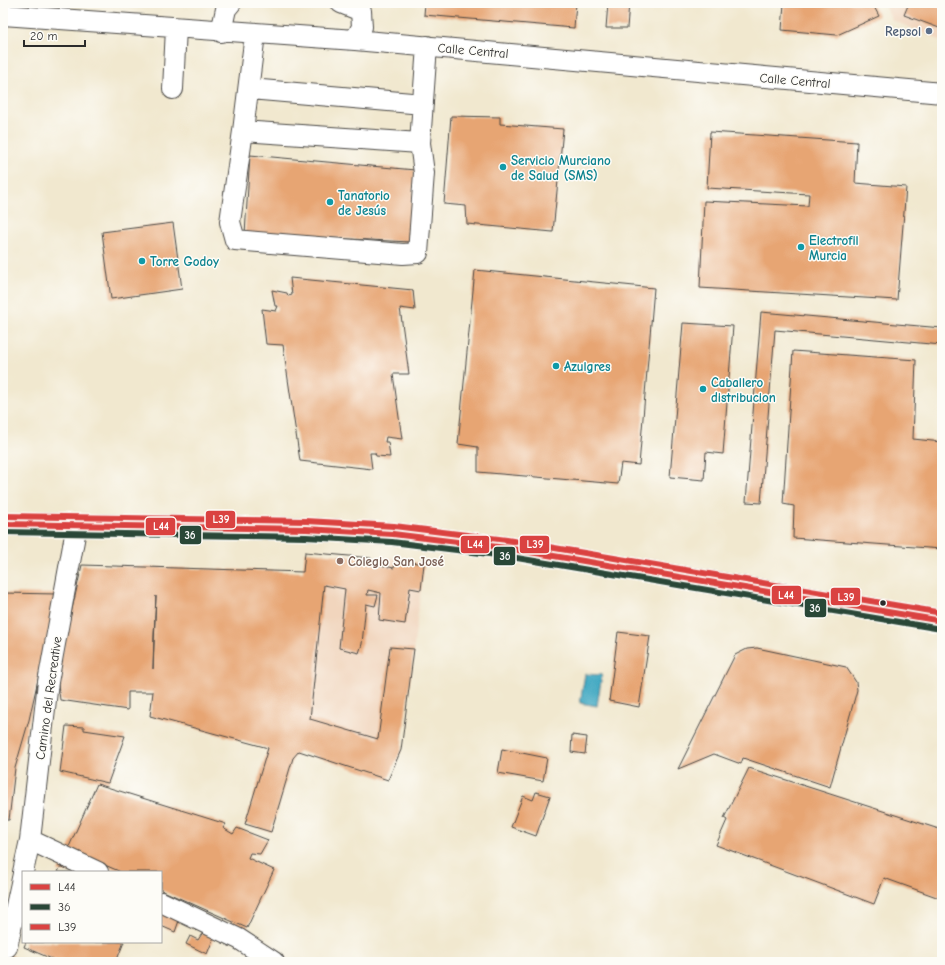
<svg xmlns="http://www.w3.org/2000/svg" width="945" height="965" viewBox="0 0 945 965" font-family="'Comic Neue',sans-serif">
<style>
.built{fill:#f1d5bd}
.water{fill:#42a9c2;stroke:#366a76}
.building{fill:#e7a573;fill-rule:evenodd}
.lines{fill:none;stroke-linecap:round;stroke-linejoin:round}
.minor-casing{stroke:#494744;stroke-width:22}
.major-casing{stroke:#494744;stroke-width:24}
.minor{stroke:#fff;stroke-width:20}
.major{stroke:#fff;stroke-width:22}
.bus-1-casing{stroke:#fdfcf7;stroke-width:9}
.bus-2-casing{stroke:#fdfcf7;stroke-width:9}
.bus-3-casing{stroke:#fdfcf7;stroke-width:9}
.bus-1{stroke:#da4241;stroke-width:6}
.bus-2{stroke:#294737;stroke-width:6}
.bus-3{stroke:#da4241;stroke-width:6}
.service-dot{fill:#5c6f8a;stroke:#fdfcf7;stroke-width:1.5}
.culture-dot{fill:#0f9aa8;stroke:#fdfcf7;stroke-width:1.5}
.education-dot{fill:#8d6e63;stroke:#fdfcf7;stroke-width:1.5}
.bus-dot{fill:#2b2b2b;stroke:#fdfcf7;stroke-width:1.5}
.labels{text-anchor:middle;stroke-width:3;stroke-linejoin:round;paint-order:stroke}
.service-label{font-size:13px;font-weight:bold;fill:#4e5e75;stroke:#fdfcf7;text-anchor:end}
.street-label{font-size:13px;fill:#2b2b2b;stroke:#fdfcf7}
.culture-label{font-size:13px;font-weight:bold;fill:#0d838f;stroke:#fdfcf7;text-anchor:start}
.education-label{font-size:13px;font-weight:bold;fill:#785e54;stroke:#fdfcf7;text-anchor:start}
.line-badge{stroke:#fdfcf7;stroke-width:1.5}
.badge-label{font-size:11px;text-anchor:middle;font-weight:bold;fill:#fff}
</style>
<rect width="100%" height="100%" fill="#fdfcf7"/>
<filter id="ink" filterUnits="userSpaceOnUse"><feTurbulence type="fractalNoise" baseFrequency=".025" numOctaves="2"/><feDisplacementMap in="SourceGraphic" scale="8" xChannelSelector="R" yChannelSelector="G"/><feConvolveMatrix kernelMatrix="1 2 1 2 8 2 1 2 1" color-interpolation-filters="sRGB"/></filter>
<filter id="wash" filterUnits="userSpaceOnUse"><feTurbulence type="fractalNoise" baseFrequency=".012" numOctaves="4" result="noise"/><feDisplacementMap in="SourceGraphic" scale="16" xChannelSelector="R" yChannelSelector="G"/><feGaussianBlur stdDeviation="0.9" result="paint"/><feColorMatrix in="noise" values="0 0 0 0 0 0 0 0 0 0 0 0 0 0 0 0 0 1.4 0 .05"/><feComposite in="paint" operator="in"/></filter>
<g filter="url(#wash)">
<rect width="100%" height="100%" fill="#f1e8cf"/>
<!-- built -->
<path class="built" d="M884 3H942V41L892 20Z
M305 552 371 558 387 557 424 564 401 750 388 780 276 743 296 696Z"/>
<!-- water -->
<path class="water" d="M585 674 602 675 597 706 580 703Z"/>
<g id="blocks">
<!-- building -->
<path class="building" d="M425 3H576L574 28 424 15Z
M608 3H629L627 28H606Z
M784 3H872L879 16 837 35 782 30Z
M909 3H930L942 8V29L904 15Z
M451 116 500 117V124L563 129 553 232 467 224 466 206 444 204Z
M710 132 857 142 855 183 906 187 897 300 700 288 704 201 808 206 809 194 707 188Z
M250 155 415 170 411 242 245 234Z
M173 223 182 289 111 299 102 232Z
M475 270 654 288 639 465 621 463 618 484 478 472V447L458 444Z
M290 278 413 290 415 310 400 308 409 374H393L402 439 386 437 385 442H388L390 457 376 456 375 453H370L372 469 300 461 283 345 266 344 262 309 276 311 278 306H275L272 290 287 293 288 296 292 295Z
M761 312 942 328V345L775 330 761 503 746 502Z
M683 323 733 326 723 454 706 452 704 480 670 477Z
M793 351 916 360 913 439 942 442V549L793 538 794 506 783 504Z
M305 552 371 558 370 563 394 568 396 560 424 564 421 590 410 588 405 624 379 620 381 593 368 590 367 595H378L375 606 366 604 362 644 359 653 339 648 345 589 324 585 310 719 378 739 390 647 414 649 401 750 388 780 299 751 293 758 271 832 245 824 268 748 150 716 153 692H128V710L60 700 57 676 82 565 303 572ZM156 596 153 669 154 634Z
M3 593 57 594 29 720 15 768 9 820H3Z
M618 632 650 636 639 707 609 701Z
M757 648 846 667 856 682 857 690 830 787 743 758 741 764 714 754 678 769 735 655 747 649Z
M66 726 84 727V730L125 736 108 783 60 772Z
M572 735 587 737 585 754 571 752Z
M502 749 547 758 543 781 498 773Z
M749 768 942 830V899L884 878 874 904 716 845 727 820 724 818Z
M97 784 226 824 223 828 233 834 237 828 268 840 260 854 250 853 248 858 274 870 247 928 161 890V872H121L68 849Z
M536 792 550 796 536 836 511 827 523 796 533 800Z
M63 861 88 872H58Z
M161 906 181 915 175 932 161 926Z
M203 932 214 937 207 954 186 944 190 936 198 940Z
M26 942H124L116 962H59L24 947Z
M3 952 26 962H3Z"/>
</g>
</g>
<g filter="url(#ink)">
<use href="#blocks" fill-opacity="0" stroke="#494744" stroke-width="1"/>
<g class="lines">
<!-- minor casing -->
<g class="minor-casing">
<path id="minor" d="M341 3 361 11 362 27 355 40
M3 15 355 40 942 93
M221 32 226 9 231 3
M255 34 243 131 420 143 427 46
M173 89 176 28
M250 89 423 104
M243 131 230 222 235 240 403 254 418 253 424 173 420 143
M30 840 98 872
M23 872 30 840 48 682 77 524
M161 902 239 939 274 962
M7 947 23 874"/>
</g>
<!-- major casing -->
<g class="major-casing">
<path id="major" d="M3 524 306 529 393 534 506 548 942 621"/>
</g>
<!-- minor -->
<use href="#minor" class="minor"/>
<!-- major -->
<use href="#major" class="major"/>
<!-- bus-1 casing -->
<g class="bus-1-casing">
<path id="bus-1" d="M3 524 306 529 393 534 506 548 942 621"/>
</g>
<!-- bus-2 casing -->
<g class="bus-2-casing">
<path id="bus-2" d="M3 532 306 537 392 542 505 556 941 629"/>
</g>
<!-- bus-3 casing -->
<g class="bus-3-casing">
<path id="bus-3" d="M3 516 306 521 394 526 507 540 942 613"/>
</g>
<!-- bus-1 -->
<use href="#bus-1" class="bus-1"/>
<!-- bus-2 -->
<use href="#bus-2" class="bus-2"/>
<!-- bus-3 -->
<use href="#bus-3" class="bus-3"/>
</g>
</g>
<!-- markers -->
<circle class="service-dot" cx="929" cy="31" r="4"/>
<g class="culture-dot">
<circle cx="503" cy="167" r="4"/>
<circle cx="330" cy="202" r="4"/>
<circle cx="801" cy="247" r="4"/>
<circle cx="142" cy="261" r="4"/>
<circle cx="556" cy="366" r="4"/>
<circle cx="703" cy="389" r="4"/>
</g>
<circle class="education-dot" cx="340" cy="561" r="4"/>
<circle class="bus-dot" cx="883" cy="603" r="3.5"/>
<g class="labels">
<!-- service labels -->
<g class="service-label">
<text x="921" y="36">Repsol</text>
</g>
<!-- street labels -->
<g class="street-label">
<text transform="translate(473 50) rotate(5)" y="5">Calle Central</text>
<text transform="translate(795 80) rotate(5)" y="5">Calle Central</text>
<text transform="translate(48 698) rotate(-82)" y="5">Camino del Recreative</text>
</g>
<!-- culture labels -->
<g class="culture-label">
<text x="511" y="165">Servicio Murciano<tspan x="511" dy="15">de Salud (SMS)</tspan></text>
<text x="338" y="200">Tanatorio<tspan x="338" dy="15">de Jesús</tspan></text>
<text x="809" y="245">Electrofil<tspan x="809" dy="15">Murcia</tspan></text>
<text x="150" y="266">Torre Godoy</text>
<text x="564" y="371">Azulgres</text>
<text x="711" y="387">Caballero<tspan x="711" dy="15">distribucion</tspan></text>
</g>
<!-- education labels -->
<g class="education-label">
<text x="348" y="566">Colegio San José</text>
</g>
</g>
<g class="line-badge">
<rect x="205" y="510" width="31" height="19" rx="4" fill="#da4241"/>
<rect x="145" y="517" width="31" height="19" rx="4" fill="#da4241"/>
<rect x="179" y="525" width="23" height="20" rx="4" fill="#294737"/>
<rect x="460" y="535" width="30" height="19" rx="4" fill="#da4241"/>
<rect x="519" y="535" width="31" height="19" rx="4" fill="#da4241"/>
<rect x="493" y="546" width="23" height="20" rx="4" fill="#294737"/>
<rect x="771" y="585" width="31" height="20" rx="4" fill="#da4241"/>
<rect x="830" y="587" width="31" height="19" rx="4" fill="#da4241"/>
<rect x="804" y="598" width="23" height="20" rx="4" fill="#294737"/>
</g>
<g class="badge-label">
<text x="221" y="523">L39</text>
<text x="161" y="530">L44</text>
<text x="190" y="539">36</text>
<text x="475" y="548">L44</text>
<text x="535" y="548">L39</text>
<text x="505" y="560">36</text>
<text x="786" y="599">L44</text>
<text x="846" y="601">L39</text>
<text x="815" y="612">36</text>
</g>
<!-- margin -->
<rect width="945" height="965" fill="none" stroke="#fdfcf7" stroke-width="16"/>
<!-- legend -->
<rect x="22" y="871" width="140" height="72" fill="#fdfcf7" stroke="#a9a8a5"/>
<rect x="30" y="884" width="20" height="6" fill="#da4241" stroke="#a9a8a5"/>
<text x="58" y="891" font-size="12" fill="#2b2b2b">L44</text>
<rect x="30" y="904" width="20" height="6" fill="#294737" stroke="#a9a8a5"/>
<text x="58" y="911" font-size="12" fill="#2b2b2b">36</text>
<rect x="30" y="924" width="20" height="6" fill="#da4241" stroke="#a9a8a5"/>
<text x="58" y="931" font-size="12" fill="#2b2b2b">L39</text>
<!-- scale -->
<path d="M24 40v6h61v-6" fill="none" stroke="#2b2b2b" stroke-width="2"/>
<text x="30" y="40" font-size="12" fill="#2b2b2b" stroke="#fdfcf7" stroke-width="3" paint-order="stroke">20 m</text>
</svg>
